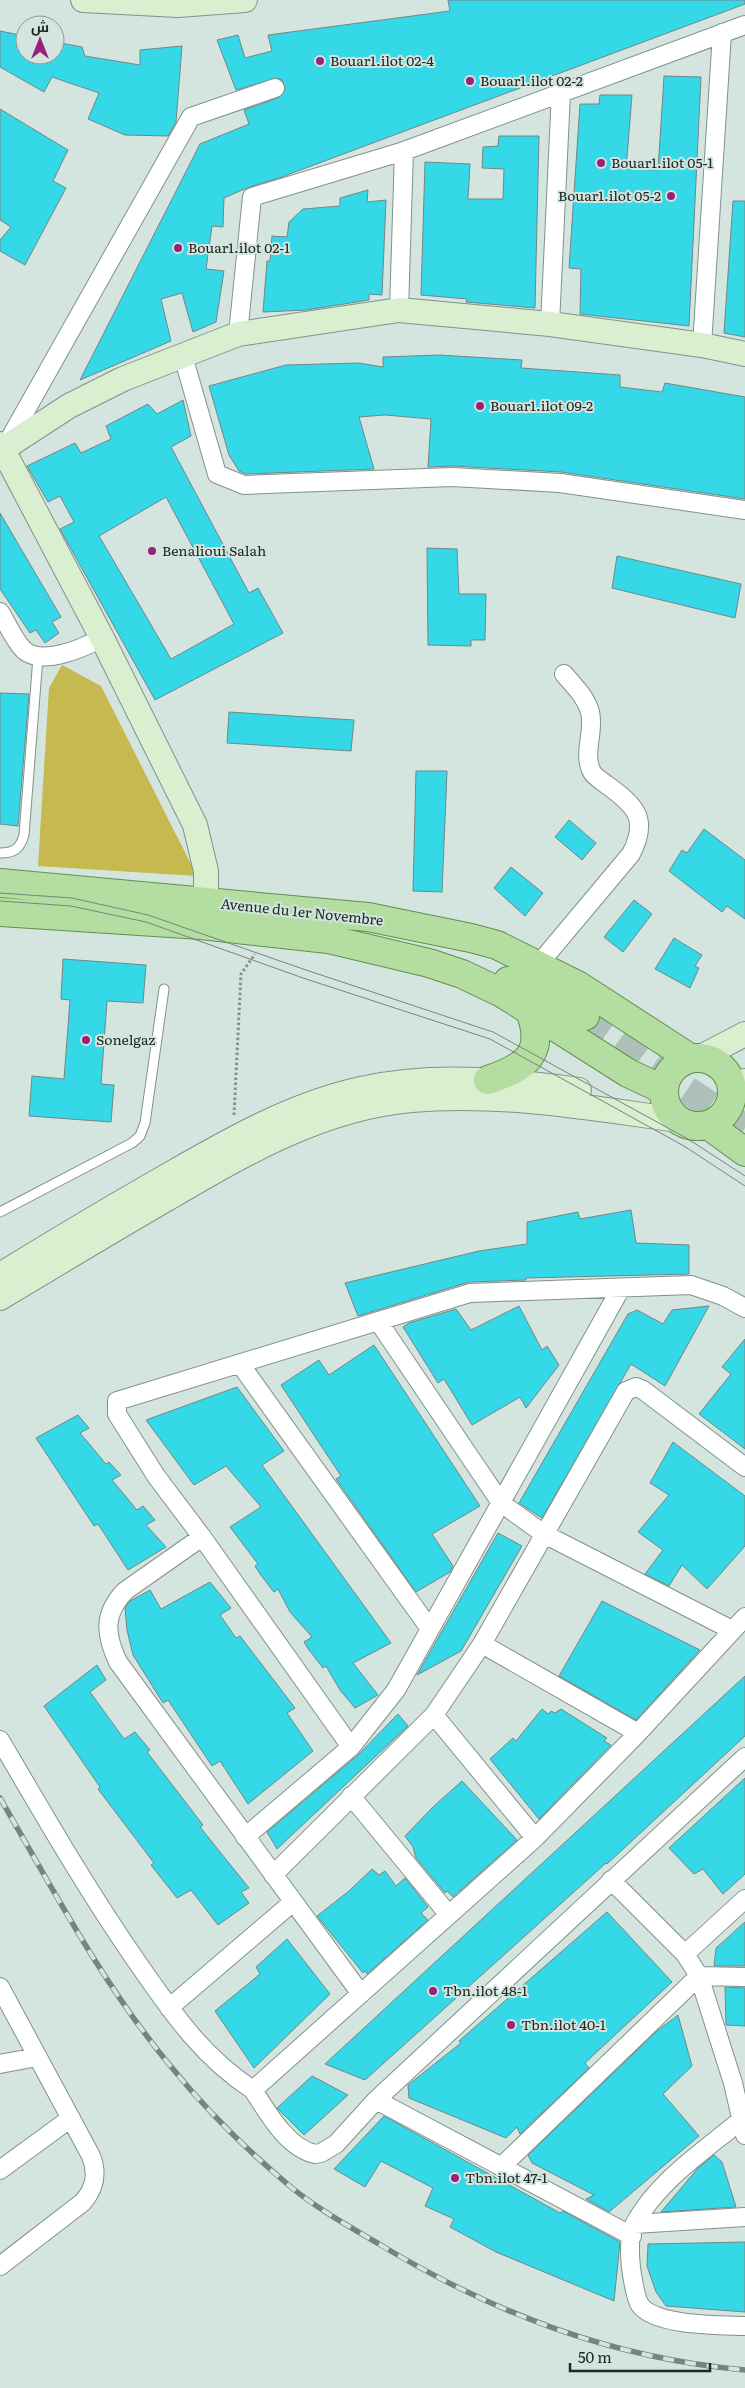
<svg xmlns="http://www.w3.org/2000/svg" width="745" height="2388" viewBox="0 0 745 2388" font-family="Literata,Cairo,serif">
<style>
.green{fill:#c5b94f}
.building{fill:#34d8e7;stroke:#738688;fill-rule:evenodd}
.lines{fill:none;stroke-linecap:round;stroke-linejoin:round}
.primary-tunnel{stroke:#afbfb9;stroke-width:28;stroke-dasharray:28 14;stroke-linecap:butt}
.lane-casing{stroke:#81928c;stroke-width:11}
.street-casing{stroke:#81928c;stroke-width:20}
.secondary-casing{stroke:#81928c;stroke-width:26}
.primary-casing{stroke:#60904c;stroke-width:30}
.path{stroke:#83908b;stroke-width:3;stroke-dasharray:2.5 2.5;stroke-linecap:butt}
.lane{stroke:#fff;stroke-width:9}
.street{stroke:#fff;stroke-width:18}
.secondary{stroke:#daeed0;stroke-width:24}
.primary{stroke:#b4dea1;stroke-width:28}
.tram{stroke:#77837e;stroke-width:1}
.rail-casing{stroke:#77837e;stroke-width:5.5}
.rail{stroke:#d3e5de;stroke-width:4;stroke-dasharray:11;stroke-linecap:butt}
.poi-dot{fill:#98217c;stroke:#d3e5de;stroke-width:2}
.labels{text-anchor:middle;stroke-width:4;stroke-linejoin:round;paint-order:stroke}
.poi-label{font-size:14px;fill:#202724;stroke:#d3e5de;text-anchor:start}
.street-label{font-size:14px;fill:#202724;stroke:#d3e5de}
</style>
<rect width="100%" height="100%" fill="#d3e5de"/>
<!-- green -->
<path class="green" d="M62 665 101 686 197 876 38 866 49 688Z"/>
<!-- building -->
<path class="building" d="M448 0H745V4L279 178 249 187 224 198 223 227 212 226 206 269 224 271 216 322 193 332 182 293 161 299 171 341 80 380 200 144 249 124 244 110 278 98 285 90 282 80 277 78 236 90 217 40 238 35 245 58 272 51 268 35 450 11Z
M0 31 25 36V55H55V42L82 47 85 56 140 65V50L182 46 176 122 168 136 125 135 88 119 99 93 52 77 44 92 0 67Z
M664 76 701 77 689 326 580 314 581 269 569 268 580 104H599L600 95H632L626 169 658 170Z
M0 109 68 150 53 181 66 188 25 265 0 251V240L11 227 0 220Z
M499 136H539L535 308 466 302 467 299 421 295 425 162 470 164 468 199H503L504 169 482 168 483 147 498 146Z
M368 190 367 202 386 200 382 295 369 294V300L306 310 263 312 267 261H270L272 236 287 237 289 222 303 209 340 206V198Z
M733 201H745V337L724 333Z
M439 355 522 360 521 368 620 375V387L662 392 665 383 745 397V499L561 472 453 466 428 467 431 419 385 415 359 417 374 469 246 474 239 471 229 455 209 386 286 365 359 363 383 367V357Z
M183 400 191 436 171 447 249 593 258 588 283 633 155 700 60 529 74 522 60 496 48 502 27 466 75 443 81 453 111 439 106 426 148 404 157 414ZM166 497 234 624 171 659 99 536Z
M0 513 61 617 52 622 59 633 45 643 36 630 30 633 0 589Z
M427 548 457 549 459 594H486L485 640H471V646L428 645Z
M617 556 741 584 735 618 612 588Z
M0 693 29 694 18 826 0 824Z
M229 712 354 720 351 751 227 743Z
M416 771H447L442 892 413 891Z
M569 820 596 843 582 860 555 837Z
M704 829 745 860V919L727 906 722 912 669 871 682 850 687 853Z
M511 867 543 893 525 916 494 888Z
M634 900 652 914 623 952 604 937Z
M674 938 702 955 695 966 699 968 690 988 655 969Z
M63 959 146 965 143 1003 107 1001 101 1084 114 1085 111 1122 29 1116 32 1076 64 1079 70 1000 61 999Z
M631 1210 636 1243 689 1245V1274L526 1278V1280L469 1282 358 1316 345 1283 479 1251 527 1244V1222L578 1212 580 1219Z
M519 1306 542 1350 547 1346 559 1365 526 1408 520 1397 472 1425 444 1379 438 1383 403 1327 409 1323 456 1309 471 1330Z
M709 1306 665 1386 631 1364 542 1518 519 1503 628 1314 637 1310 663 1324 672 1310Z
M745 1339V1449L699 1414 731 1374 722 1367Z
M374 1345 480 1506 432 1534 453 1566 450 1572 416 1592 336 1479 341 1476 281 1385 319 1360 329 1375Z
M237 1387 284 1451 262 1465 391 1643 353 1663 378 1695 355 1708 340 1690 326 1666 323 1668 309 1650 304 1642 312 1637 290 1612 278 1589 274 1592 260 1574 255 1566 258 1564 230 1527 261 1507 226 1466 194 1485 146 1420Z
M78 1415 89 1428 80 1433 106 1464 109 1462 121 1475 112 1480 137 1510 143 1506 155 1520 146 1525 166 1547 128 1570 98 1524 94 1526 36 1438Z
M673 1442 745 1496V1546L707 1589 682 1565 669 1586 645 1574 663 1550 638 1532 669 1495 650 1483Z
M498 1533 522 1546 461 1651 417 1675Z
M210 1582 231 1608 220 1615 236 1638 240 1636 295 1708 287 1713 313 1751 248 1804 220 1761 212 1766 168 1700 163 1703 133 1655 127 1630 125 1608 130 1601 150 1590 161 1609Z
M602 1601 700 1650 636 1720 559 1676Z
M97 1665 106 1680 90 1692 124 1739 135 1732 150 1750 147 1752 203 1825 200 1827 249 1888 241 1892 249 1903 218 1925 191 1890 177 1898 151 1865 154 1863 98 1789 100 1787 44 1706Z
M745 1676V1736L607 1864 606 1863 365 2080 325 2064Z
M542 1709 548 1714 551 1711 555 1713 561 1709 607 1738 604 1741 611 1745 539 1819 490 1759 513 1738 516 1741Z
M398 1714 408 1726 277 1849 267 1832 358 1755Z
M745 1778V1874L723 1894 703 1869 694 1874 669 1848Z
M462 1781 517 1840 453 1897 447 1891 445 1893 416 1858 413 1847 405 1836 434 1806Z
M372 1869 379 1875 385 1871 396 1886 405 1878 428 1907 421 1913 428 1920 367 1974 365 1971 363 1973 317 1916 349 1891Z
M607 1912 672 1982 585 2063 589 2068 520 2134 517 2127 506 2138 409 2098 408 2085 461 2043 459 2041Z
M745 1922V1966H714L716 1948Z
M287 1939 330 1994 254 2068 215 2011 260 1974 256 1967Z
M725 1987 745 1988V2026L726 2025Z
M678 2015 692 2066 663 2094 699 2136 609 2212 586 2199 594 2195 532 2163 528 2155 657 2031Z
M312 2076 348 2095 304 2135 277 2108Z
M384 2116 560 2213 563 2211 620 2242 614 2301 496 2252 450 2227 454 2219 425 2206 433 2188 381 2161 365 2187 334 2169Z
M714 2155 722 2162 736 2207 661 2212 698 2168Z
M745 2242V2312L666 2306 656 2292 647 2266 648 2244Z"/>
<g class="lines">
<!-- primary-tunnel -->
<path class="primary-tunnel" d="M585 1016 687 1090 745 1128"/>
<!-- lane casing -->
<g class="lane-casing">
<path id="lane" d="M0 853C14 853 20 849 24 835L38 657
M0 1212 132 1143 140 1136 145 1123 164 989"/>
</g>
<!-- street casing -->
<g class="street-casing">
<path id="street" d="M399 310 404 151
M550 324 561 93
M238 334 252 197 404 151 745 25
M702 345 722 33
M183 356 217 474 244 485 452 477 560 483 745 510
M5 447 191 117 275 88
M0 612C7 623 13 638 22 648 39 668 83 648 102 638
M538 965 631 854C649 819 636 806 607 785 602 781 593 776 591 770 583 751 595 731 590 712 586 697 574 686 564 674
M378 1321 501 1503 544 1534 732 1630
M240 1364 430 1629
M202 1537 125 1591C103 1614 105 1634 118 1662L361 1994
M482 1644 638 1733
M434 1715 535 1838
M0 1740C44 1815 87 1890 137 1962 172 2012 201 2056 253 2090L535 1838 638 1733 745 1617
M351 1747 202 1537 156 1476 117 1414V1401L470 1293 691 1285 723 1296 745 1308
M351 1796 449 1915
M245 1837 351 1747 396 1690 621 1288
M273 1875 434 1715 482 1644 626 1391 636 1387 643 1390 745 1467
M611 1880 685 1954 699 1976 745 1977
M685 1954 745 1899
M0 1987 91 2156C98 2174 95 2188 83 2202L0 2266
M169 2008 293 1902
M0 2064 37 2057
M253 2090C268 2113 287 2148 315 2154L321 2153 336 2144 376 2100 745 1757
M376 2100 632 2236
M741 2120C704 2151 659 2180 635 2223 628 2236 630 2261 632 2275 634 2284 635 2297 640 2305 655 2326 720 2325 745 2326
M501 2167 699 1976 733 2083 745 2135
M0 2170 71 2118
M635 2224 745 2217"/>
</g>
<!-- secondary casing -->
<g class="secondary-casing">
<path id="secondary" d="M83 0 178 5 245 0
M0 444 102 638 195 825 206 871V902L202 921
M3 449 69 406 123 379 238 334 399 310 550 324 702 345 745 354
M701 1057 745 1034
M733 1090 745 1081
M0 1275C57 1240 114 1206 172 1173 233 1138 293 1104 361 1089 432 1073 508 1080 579 1090
M0 1298C55 1265 110 1232 165 1200 242 1155 321 1108 411 1100 500 1092 590 1108 678 1120"/>
</g>
<!-- primary casing -->
<g class="primary-casing">
<path id="primary" d="M0 883 368 917 471 938 497 945 579 986 690 1058
M0 912 201 925 328 939 429 963 462 974 502 993 628 1073 664 1090
M508 981 585 1016
M664 1092a34 34 0 1 1 68 0a34 34 0 1 1-68 0Z
M488 1080C526 1067 546 1054 530 1011
M708 1125 745 1152"/>
</g>
<!-- path -->
<path class="path" d="M234 1115 241 974 255 954"/>
<!-- lane -->
<use href="#lane" class="lane"/>
<!-- street -->
<use href="#street" class="street"/>
<!-- secondary -->
<use href="#secondary" class="secondary"/>
<!-- primary -->
<use href="#primary" class="primary"/>
<!-- tram -->
<path class="tram" d="M0 893 72 898 148 915 306 970 493 1032 688 1139 745 1176
M0 901 71 906 146 922 303 978 490 1039 684 1146 745 1186"/>
<!-- rail casing -->
<g class="rail-casing">
<path id="rail" d="M0 1798C54 1891 104 1987 173 2069 208 2112 249 2152 292 2188 318 2209 350 2227 379 2244 493 2313 611 2358 745 2370"/>
</g>
<!-- rail -->
<use href="#rail" class="rail"/>
</g>
<!-- markers -->
<g class="poi-dot">
<circle cx="320" cy="61" r="5"/>
<circle cx="470" cy="81" r="5"/>
<circle cx="601" cy="163" r="5"/>
<circle cx="671" cy="196" r="5"/>
<circle cx="178" cy="248" r="5"/>
<circle cx="480" cy="406" r="5"/>
<circle cx="152" cy="551" r="5"/>
<circle cx="86" cy="1040" r="5"/>
<circle cx="433" cy="1991" r="5"/>
<circle cx="511" cy="2025" r="5"/>
<circle cx="455" cy="2178" r="5"/>
</g>
<g class="labels">
<!-- poi labels -->
<g class="poi-label">
<text x="330" y="66">Bouar1.ilot 02-4</text>
<text x="480" y="86">Bouar1.ilot 02-2</text>
<text x="611" y="168">Bouar1.ilot 05-1</text>
<text x="661" y="201" text-anchor="end">Bouar1.ilot 05-2</text>
<text x="188" y="253">Bouar1.ilot 02-1</text>
<text x="490" y="411">Bouar1.ilot 09-2</text>
<text x="162" y="556">Benalioui Salah</text>
<text x="96" y="1045">Sonelgaz</text>
<text x="443" y="1996">Tbn.ilot 48-1</text>
<text x="521" y="2030">Tbn.ilot 40-1</text>
<text x="465" y="2183">Tbn.ilot 47-1</text>
</g>
<!-- street labels -->
<g class="street-label">
<text transform="translate(302 912) rotate(6)" y="5">Avenue du 1er Novembre</text>
</g>
</g>
<!-- north arrow -->
<g transform="translate(40 40)"><circle r="24" fill="#d3e5de" stroke="#8b9994"/>
<path d="M0-4L9 19L0 12L-9 19Z" fill="#98217c"/>
<text y="-8" font-size="14" font-weight="bold" text-anchor="middle" fill="#202724">ش</text>
</g>
<!-- scale -->
<path d="M570 2363v8h140v-8" fill="none" stroke="#202724" stroke-width="2.5"/>
<text x="578" y="2363" font-size="15" fill="#202724" stroke="#d3e5de" stroke-width="4" paint-order="stroke">50 m</text>
</svg>
